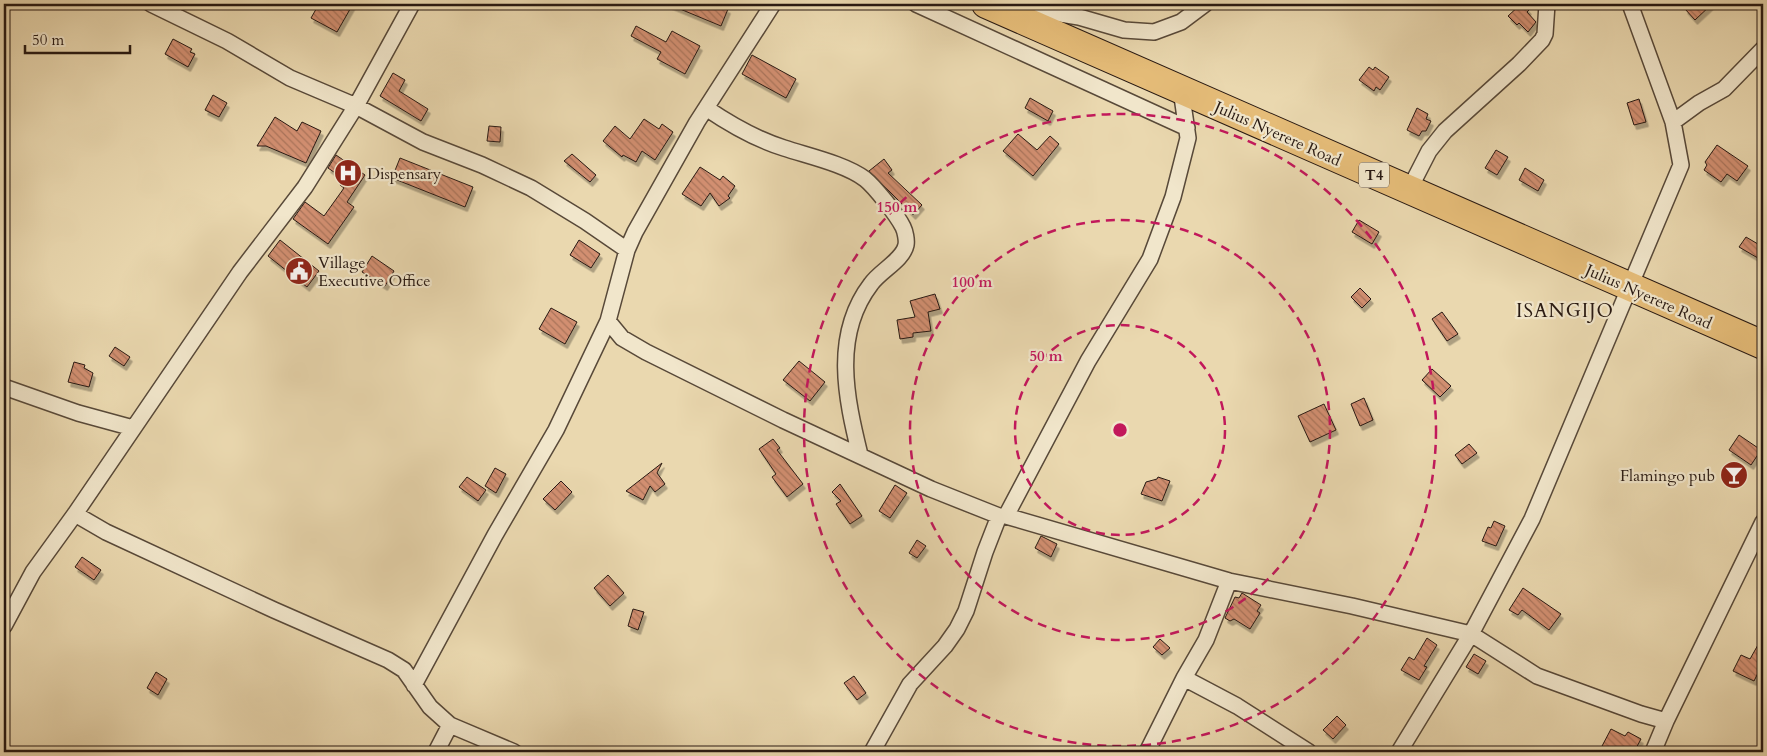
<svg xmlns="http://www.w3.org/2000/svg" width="1767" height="756" viewBox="0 0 1767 756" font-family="Cardo,serif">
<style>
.building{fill:url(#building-back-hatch);stroke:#281912;filter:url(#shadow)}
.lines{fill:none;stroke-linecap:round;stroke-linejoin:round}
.street-casing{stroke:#584939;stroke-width:18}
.highway-casing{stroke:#281912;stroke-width:30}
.street{stroke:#f1e6cb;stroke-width:15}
.highway{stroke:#e5bc78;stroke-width:28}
.ring{fill:none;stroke:#c2185b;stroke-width:2.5;stroke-dasharray:9 6}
.labels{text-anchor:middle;stroke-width:4.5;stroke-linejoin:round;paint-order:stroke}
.shield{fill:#f1e6cb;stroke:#64564a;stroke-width:1}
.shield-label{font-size:15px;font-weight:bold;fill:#281912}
.street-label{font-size:16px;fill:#281912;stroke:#f1e6cb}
.poi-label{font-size:16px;fill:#281912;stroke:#f1e6cb;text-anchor:start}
.quarter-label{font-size:19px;letter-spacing:1px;fill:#281912;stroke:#f1e6cb}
.centre{fill:#c2185b;stroke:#f1e6cb;stroke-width:2.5}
.ring-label{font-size:15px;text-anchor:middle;font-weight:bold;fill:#c2185b;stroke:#f1e6cb;stroke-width:4.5;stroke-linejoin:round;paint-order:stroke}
</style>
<defs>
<pattern id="building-back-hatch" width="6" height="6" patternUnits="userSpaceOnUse" patternTransform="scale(1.25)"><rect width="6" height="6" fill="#d28f71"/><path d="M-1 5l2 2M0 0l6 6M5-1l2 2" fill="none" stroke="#aa745b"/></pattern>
<filter id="shadow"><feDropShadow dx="2.5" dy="4.5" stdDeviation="0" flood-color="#0004"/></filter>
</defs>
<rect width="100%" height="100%" fill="#ead8af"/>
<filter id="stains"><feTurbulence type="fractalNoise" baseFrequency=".004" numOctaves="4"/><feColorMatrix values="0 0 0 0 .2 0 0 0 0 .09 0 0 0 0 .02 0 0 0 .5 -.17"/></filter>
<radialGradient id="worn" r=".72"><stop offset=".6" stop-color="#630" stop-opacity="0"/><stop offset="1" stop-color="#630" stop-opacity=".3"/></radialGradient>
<!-- building -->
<path class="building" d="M319 4H353L337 32 311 18Z
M668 4H716L728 9 721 26Z
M1521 4H1523L1529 10 1527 12 1536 22 1528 32 1519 23 1517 25 1508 16Z
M1691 4H1712L1695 20 1685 9Z
M636 26 666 42 672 31 700 46 685 74 657 59 661 52 631 36Z
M173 39 192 49 190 52 195 54 188 67 165 54Z
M752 55 796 79 786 98 742 74Z
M1369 67 1373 70 1375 67 1389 77 1380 90 1376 87 1374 91 1359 80Z
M393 73 405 80 399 91 428 109 421 121 380 96Z
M213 95 227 103 219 117 205 110Z
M1030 98 1053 111 1048 121 1025 108Z
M1639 99 1646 122 1634 125 1627 103Z
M1417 108 1428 114 1426 119 1431 121 1426 131H1422L1419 136 1407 130Z
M275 117 297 131 302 122 321 131 306 163 266 146H257Z
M644 119 659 129 662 124 673 132 655 160 642 151 636 162 623 155 622 157 603 141 615 126 630 139Z
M489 126 501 127 500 142 487 141Z
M1018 134 1037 150 1050 136 1059 144 1033 176 1003 151Z
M1717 145 1748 166 1737 181 1727 174 1721 182 1704 170 1707 165 1705 162Z
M1496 150 1508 157 1497 175 1485 168Z
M572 154 596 175 590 182 564 161Z
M336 155 365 175 347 202 354 207 328 244 293 219 305 202 324 216 344 188 340 185 344 179 328 168Z
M400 158 473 187 465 207 392 178Z
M884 159 892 170 888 173 922 205 913 215 869 171Z
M700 167 720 180 723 176 735 186 728 196 730 198 719 206 710 193 701 206 682 194Z
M1525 168 1544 180 1538 191 1519 180Z
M1359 220 1379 232 1372 244 1352 232Z
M1746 237 1763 247V261L1739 247Z
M280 240 319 271 307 287 268 256Z
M579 240 600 254 591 268 570 255Z
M372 256 394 271 385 286 362 272Z
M1360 288 1371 299 1362 308 1351 297Z
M935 294 940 309 928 312 931 331 913 333V337L900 339 897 320 915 317 910 301Z
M551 308 577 322 565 344 539 329Z
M1442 312 1458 334 1447 341 1432 319Z
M115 347 130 357 124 366 109 356Z
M799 361 825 382 810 401 783 380Z
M74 362 85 365 84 368 93 373 89 387 68 382Z
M1432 369 1451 386 1440 397 1422 380Z
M1364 398 1373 420 1360 426 1351 404Z
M1324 404 1336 430 1310 442 1298 416Z
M1739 435 1761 450 1751 465 1729 450Z
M773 439 780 448 777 450 803 484 787 497 772 477 776 474 759 449Z
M1469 444 1477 453 1462 464 1455 455Z
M662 463 657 473 665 484 655 492 650 486 643 500 626 491Z
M495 468 506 474 496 493 485 486Z
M467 477 486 490 478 501 459 487Z
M1158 477 1170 481 1162 501 1141 494 1146 482 1157 479Z
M561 481 572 492 555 510 543 499Z
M840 484 862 516 850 524 836 504 841 501 832 492Z
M895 485 907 493 890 518 879 511Z
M1494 521 1505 526 1496 546 1482 541 1488 527 1491 528Z
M1041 536 1057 544 1051 557 1035 548Z
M917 540 926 546 917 558 909 553Z
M82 557 101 570 94 580 75 567Z
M608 575 624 593 610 606 594 588Z
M1523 588 1561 614 1549 630 1522 610 1518 615 1509 610Z
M1242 593 1261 605 1257 611 1260 613 1250 629 1234 619 1230 621 1225 618 1235 597 1239 598Z
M633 609 644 612 638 630 628 626Z
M1763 636V663L1754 681 1733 671 1741 655 1750 659Z
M1427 638 1437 645 1424 666 1427 667 1419 680 1401 670 1409 657 1414 660Z
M1160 639 1170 648 1162 655 1153 647Z
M1474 654 1486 661 1478 674 1466 667Z
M156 672 167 679 158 695 147 688Z
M854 676 866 693 857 700 844 683Z
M1337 716 1346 725 1333 739 1323 730Z
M1611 729 1625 736 1628 732 1641 739 1634 752H1609L1601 748Z"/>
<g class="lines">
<!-- street casing -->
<g class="street-casing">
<path id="street" d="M151 4 227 41 290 78 356 106 423 142 482 165 531 188 585 221 627 250 608 321 556 430 495 535 414 685
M916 4 1187 128
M1018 14 1042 11 1079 17 1124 30 1154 32 1181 22 1205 4
M706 108C731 125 755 139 784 148 808 156 845 164 865 179 875 187 897 215 903 227 905 231 907 240 906 245 903 260 880 271 871 284 832 335 846 398 860 455
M1673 122 1699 103 1724 89 1763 49
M1409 190 1429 151 1445 131 1519 64 1542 40 1545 34 1547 4
M627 250 635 232 697 122 773 4
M608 321 622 338 646 352 783 420 931 489 999 516H1006L1229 581 1352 606 1471 634 1537 676 1641 714 1666 721 1653 752
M4 387 78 413 133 428
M75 514 106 532 274 610 388 660 404 670 430 707 450 725 514 752
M1006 516 1088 361 1150 259 1173 197 1188 138 1181 90
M4 626 33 572 75 514 240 272 305 187 356 106 412 4
M1184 678 1237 706 1309 752
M1666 721 1763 522
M436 752 450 725
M872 752 910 684 945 646 957 629 966 611 985 552 999 516
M1147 752 1184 678 1206 640 1229 581
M1399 752 1471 634 1532 519 1681 165 1673 122 1630 4"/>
</g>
<!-- highway casing -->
<g class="highway-casing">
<path id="highway" d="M986 4 1763 345"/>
</g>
<!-- street -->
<use href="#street" class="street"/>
<!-- highway -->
<use href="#highway" class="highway"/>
</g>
<!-- distance rings -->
<g class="ring">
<circle cx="1120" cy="430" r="105"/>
<circle cx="1120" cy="430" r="210"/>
<circle cx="1120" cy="430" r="316"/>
</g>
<!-- icons -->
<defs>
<g id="hospital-disc" transform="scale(1.4375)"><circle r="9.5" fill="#8f2418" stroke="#f1e6cb"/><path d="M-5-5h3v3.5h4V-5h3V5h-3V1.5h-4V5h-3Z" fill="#fff"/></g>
<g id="civic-disc" transform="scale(1.4375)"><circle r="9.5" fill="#8f2418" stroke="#f1e6cb"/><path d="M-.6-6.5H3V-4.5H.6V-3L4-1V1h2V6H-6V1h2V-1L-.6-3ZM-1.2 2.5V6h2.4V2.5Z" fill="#fff"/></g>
<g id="bar-disc" transform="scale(1.4375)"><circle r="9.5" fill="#8f2418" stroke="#f1e6cb"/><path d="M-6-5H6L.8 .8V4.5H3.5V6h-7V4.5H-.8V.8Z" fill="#fff"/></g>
</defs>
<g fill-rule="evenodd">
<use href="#hospital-disc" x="348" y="173"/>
<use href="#civic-disc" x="299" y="271"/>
<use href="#bar-disc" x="1734" y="475"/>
</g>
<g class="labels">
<!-- shield labels -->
<rect class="shield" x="1359" y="162.5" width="30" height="25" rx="4"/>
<g class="shield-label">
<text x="1374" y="180">T4</text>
</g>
<!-- street labels -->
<g class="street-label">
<text transform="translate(1278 133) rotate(24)" y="6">Julius Nyerere Road</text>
<text transform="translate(1649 296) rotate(24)" y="6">Julius Nyerere Road</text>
</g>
<!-- poi labels -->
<g class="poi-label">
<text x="367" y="179">Dispensary</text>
<text x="318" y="268">Village<tspan x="318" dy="18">Executive Office</tspan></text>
<text x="1715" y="481" text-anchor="end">Flamingo pub</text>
</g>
<!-- quarter labels -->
<g class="quarter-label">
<text x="1565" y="317">ISANGIJO</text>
</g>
</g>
<circle cx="1120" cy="430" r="8" class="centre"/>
<g class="ring-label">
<text x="897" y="212">150 m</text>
<text x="972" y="287">100 m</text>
<text x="1046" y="361">50 m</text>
</g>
<!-- margin -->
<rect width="1767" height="756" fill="none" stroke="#ead8af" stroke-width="20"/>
<rect x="5" y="5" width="1757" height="746" fill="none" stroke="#281912" stroke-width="2.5"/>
<rect x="10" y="10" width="1747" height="736" fill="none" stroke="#281912"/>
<!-- scale -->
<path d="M25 45v8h105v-8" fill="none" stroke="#281912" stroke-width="2.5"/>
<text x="32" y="45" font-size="15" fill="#281912" stroke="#f1e6cb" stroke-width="4" paint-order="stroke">50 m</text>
<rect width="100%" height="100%" filter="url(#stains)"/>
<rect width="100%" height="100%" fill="url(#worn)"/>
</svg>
